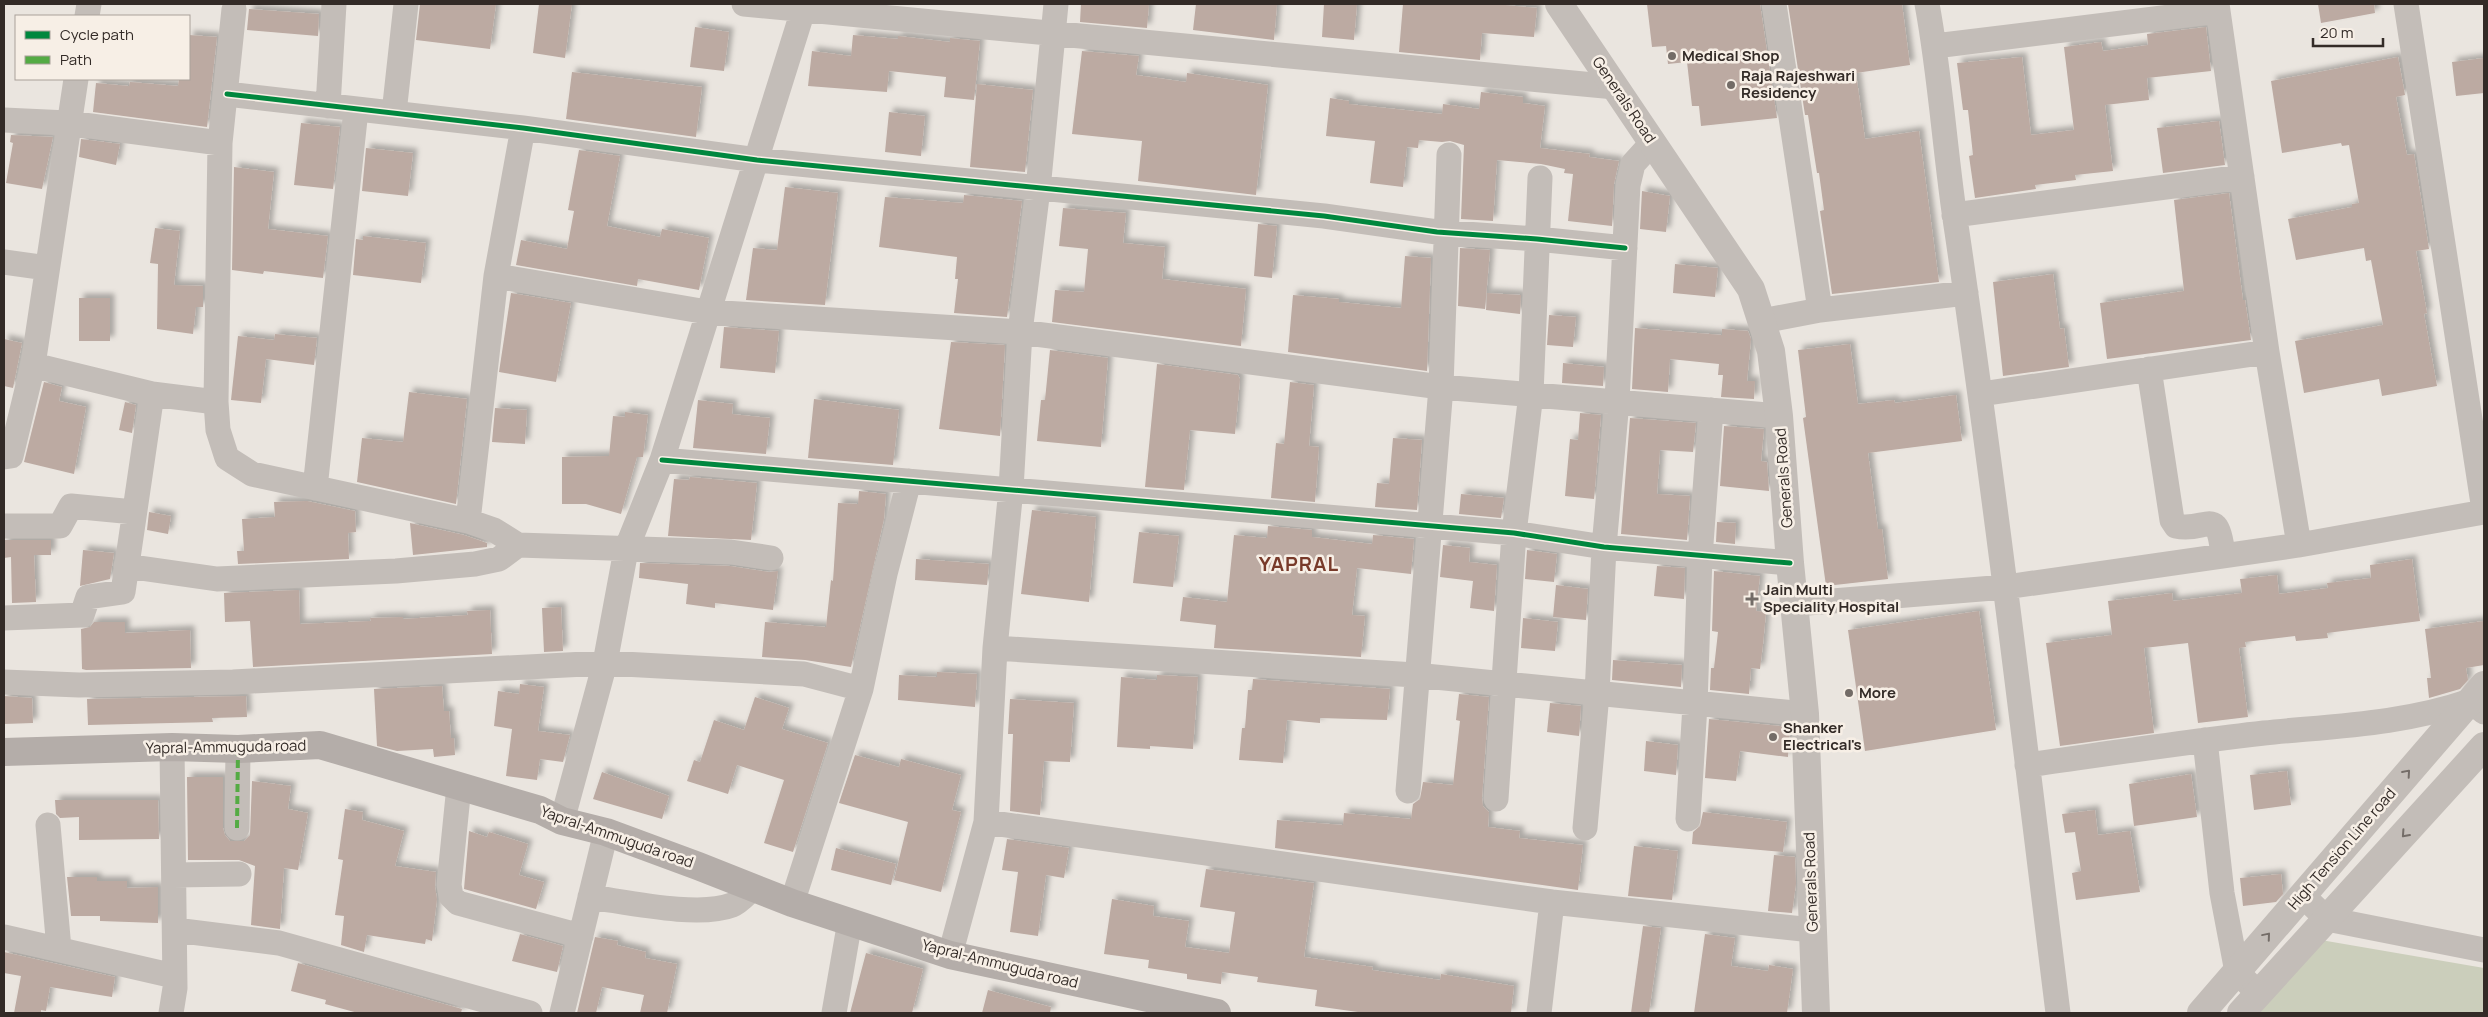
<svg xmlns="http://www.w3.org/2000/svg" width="2488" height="1017" viewBox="0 0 2488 1017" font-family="Manrope,sans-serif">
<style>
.green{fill:#cbcebb}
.building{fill:#bcaaa2;filter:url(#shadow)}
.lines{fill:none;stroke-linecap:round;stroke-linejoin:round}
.minor{stroke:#c3bdb8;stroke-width:25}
.tertiary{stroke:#c3bdb8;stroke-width:28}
.secondary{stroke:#b4ada9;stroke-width:28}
.quiet{stroke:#54ab44;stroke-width:4;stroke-dasharray:8 4;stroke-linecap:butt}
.cycleway-casing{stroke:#f7efe6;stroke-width:8}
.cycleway{stroke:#00873e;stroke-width:5}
.oneway{stroke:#746d68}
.poi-dot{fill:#736c67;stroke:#f7efe6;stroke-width:2}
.labels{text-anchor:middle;stroke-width:5;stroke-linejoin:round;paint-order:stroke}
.poi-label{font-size:15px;font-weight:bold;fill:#332b27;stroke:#f7efe6;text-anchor:start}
.street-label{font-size:15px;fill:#332b27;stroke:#f7efe6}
.district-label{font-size:20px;font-weight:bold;letter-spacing:1px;fill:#783a2a;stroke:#f7efe6}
</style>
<defs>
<filter id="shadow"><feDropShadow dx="4.5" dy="-4.5" stdDeviation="2.5" flood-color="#0004"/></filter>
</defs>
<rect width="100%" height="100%" fill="#eae5df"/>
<!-- green -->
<path class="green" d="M2315 939 2484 968V1013H2256Z"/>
<!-- building -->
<path class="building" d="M420 4H496L490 49 416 40Z
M539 4H572L565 58 533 53Z
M1081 4H1149L1147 28 1080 22Z
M1196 4H1277L1274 40 1193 30Z
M1324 4H1357L1354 40 1322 37Z
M1403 4H1495L1537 8 1534 37 1482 33 1480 60 1399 52Z
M1647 4H1760L1777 118 1701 126 1699 106H1692L1687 62 1668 64 1666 46 1652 47Z
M1788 4H1902L1910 65 1856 73 1865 139 1919 131 1939 282 1832 294 1820 211 1824 210 1819 173H1817L1808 115H1805Z
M2318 4H2374L2375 13 2321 23Z
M249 9 319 14 318 36 247 30Z
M695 27 729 32 724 71 690 67Z
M2206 27 2211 71 2147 78 2149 100 2105 105 2113 171 2075 175 2076 180 2035 185 2036 189 1975 198 1969 156 1973 155 1968 110H1963L1957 63 2022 57 2031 135 2074 130 2064 47 2101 42 2103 51 2148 45 2147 34Z
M189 35 217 37 207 127 93 112 96 83 129 86 130 82 178 86 179 79H189Z
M853 35 898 39V36L950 42V38L980 41 974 100 944 97 946 77 889 71 887 92 808 86 812 51 851 56Z
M1082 51 1139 56 1136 75 1186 82 1187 73 1268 85 1256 195 1138 181 1142 141 1072 134Z
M2398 57 2405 95 2396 97 2407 155 2414 154 2429 249 2416 251 2427 313 2424 314 2437 386 2382 396 2379 379 2304 393 2295 341 2383 325 2371 260 2366 261 2364 248 2296 260 2288 219 2352 207V204L2359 203 2349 145 2342 146 2341 143 2282 153 2271 81Z
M2484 58V93L2456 96 2452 62Z
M572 72 702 87 696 137 566 119Z
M977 84 1033 90 1025 172 970 167Z
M1481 92 1523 97V103L1545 106 1540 148 1590 154 1589 157 1619 161 1614 184 1612 226 1568 221 1573 174 1564 173 1565 169 1541 164 1497 160 1493 221 1461 219 1464 145 1450 141 1442 142 1419 140 1418 148 1407 147 1403 187 1370 183 1375 141 1326 136 1330 98 1349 101V104L1442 114 1443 104 1479 109Z
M889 112 925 116 921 156 885 152Z
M2219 121 2225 165 2163 173 2157 128Z
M301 123 340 127 333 189 294 185Z
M11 135 53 137 42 189 6 183 13 143 10 142Z
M81 139 120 144 116 165 79 157Z
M366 148 413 153 408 196 362 191Z
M579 150 620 156 607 226 660 237 662 229 709 238 699 290 638 279 637 286 516 265 521 240 567 249 574 211 568 210Z
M234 167 274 172 268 229 328 236 323 278 264 271 263 274 232 270Z
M785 187 838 193 825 305 746 300 753 248 777 250Z
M1642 191 1670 196 1666 232 1640 229Z
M2229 193 2243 300H2245L2251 340 2107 359 2100 303 2184 291 2174 200Z
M964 195 1022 201 1007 317 954 313 958 279H955L957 257 879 247 885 197 963 203Z
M1063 208 1126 213 1123 243 1165 247 1162 279 1246 289 1241 346 1052 322 1055 290 1084 292 1088 249 1059 246Z
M1258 224 1277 226 1272 278 1254 276Z
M155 228 180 231 174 285 203 286V307H196L193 334 157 329 158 264 150 263Z
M363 236 426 243 421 283 353 275 356 239 363 240Z
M1460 248 1490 250 1485 309 1458 306Z
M1405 256 1431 258 1427 371 1288 352 1293 295 1339 299V302L1401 308Z
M1675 264 1718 268 1715 297 1673 293Z
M2053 274 2060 329 2064 328 2069 367 2003 376 1993 282Z
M511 293 571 303 556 382 499 372Z
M1487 293 1521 295 1520 314 1486 310Z
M79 298H110V341H79Z
M1549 315 1576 317 1573 347 1547 345Z
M724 327 779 331 775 373 720 368Z
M1635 328 1722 335V329L1748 331 1751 339 1747 381H1755L1754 399 1721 397 1723 375H1718L1719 364 1670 359 1668 392 1632 389Z
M275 334 317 338 314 365 266 359 261 403 231 400 238 336 274 340Z
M4 339 22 343 13 388 4 386Z
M951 342 1005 345 1000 436 939 429Z
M1850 344 1858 404 1894 400 1895 403 1956 395 1962 441 1868 453 1878 529H1882L1888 579 1826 586 1803 418 1806 417 1798 350Z
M1050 350 1108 358 1101 447 1037 441 1041 400H1045Z
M1563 363 1604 367 1603 386 1562 383Z
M1157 364 1238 375 1240 379 1235 434 1190 430 1184 490 1145 487Z
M44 382 62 387 59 401 86 407 74 474 24 462Z
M1290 382 1314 385 1309 446 1319 447 1315 502 1271 498 1276 443 1284 444Z
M409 392 467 399 456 504 357 482 362 438 403 442Z
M814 399 899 410 893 465 808 458Z
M698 400 733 404 732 414 770 418 766 454 693 448Z
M125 402 136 405 132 433 119 430Z
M495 408 527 410 525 444 492 442Z
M625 412 648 415 643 457H637L621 514 586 504H562V457L609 456 613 416 625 417Z
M1580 413 1601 415 1594 499 1565 496 1570 439 1578 440Z
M1630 418 1696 423 1693 452 1660 450 1657 494 1690 496 1687 540 1621 534Z
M1724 426 1764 429 1761 461 1767 462 1769 491 1720 486Z
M1393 438 1422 440 1417 510 1375 507 1377 483 1389 484Z
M690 477 757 483 751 540 668 536 674 479 689 480Z
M859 491 886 494 884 519 851 667 805 660 762 657 765 622 826 627 831 580 833 581 838 503 858 504Z
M1461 494 1504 498 1501 518 1459 514Z
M307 501 355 511 356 532 348 533 349 559 238 564 237 551H244L242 519 275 517 274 502Z
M1032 510 1096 517 1089 602 1021 594Z
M149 512 171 516 168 534 147 530Z
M1717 522 1736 523 1735 544 1716 542Z
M410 523 464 535 487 543V547L413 555Z
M1268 526 1312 530V537L1372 544 1373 535 1414 539 1411 574 1357 568 1352 615 1365 616 1361 657 1214 648 1216 625 1180 621 1183 597 1227 602 1234 535 1267 538Z
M1139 532 1179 536 1173 587 1133 583Z
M4 540H51V555H34L36 602 12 603 11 557 4 558Z
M1443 545 1470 548 1469 562 1497 565 1494 611 1470 608 1473 581 1440 577Z
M83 550 114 553 110 579 80 586Z
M1527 550 1557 554 1554 582 1525 579Z
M916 559 989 564 987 585 915 580Z
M2412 559 2420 621 2327 633 2328 638 2296 641 2295 636 2245 642 2246 647 2239 648 2248 717 2198 723 2188 643 2144 648 2154 733 2060 746 2046 643 2112 635 2108 601 2172 593 2173 601 2242 593 2240 579 2277 575 2279 594 2328 588 2327 583 2371 578 2370 565Z
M640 563 730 566 769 572 778 571 773 610 715 603V608L686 604 688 584 639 578Z
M1657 566 1685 568 1684 599 1654 596Z
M1714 571 1760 576 1756 611 1766 612 1763 644 1760 669 1751 668 1749 694 1710 690 1711 668H1714L1718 632 1712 631Z
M1556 585 1588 589 1586 620 1553 617Z
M299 590 300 624 371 621 370 618 403 617V619L468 615 467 611 490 610 492 654 253 667 250 621 225 622 224 593Z
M561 607 563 651 544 652 542 608Z
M1979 611 1996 730 1865 751 1848 630Z
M1523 618 1558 622 1555 651 1521 648Z
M2484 621V665L2466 668 2468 680 2460 689 2429 698 2427 678H2431L2425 629Z
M94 622H125V633L190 630 191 668 86 670 82 669 81 629 90 627Z
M1613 660 1682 665 1681 687 1612 680Z
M937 672 977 674 975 707 898 700 899 675 937 677Z
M1157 675 1198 677 1193 749 1150 746V749L1117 747 1121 677 1157 680Z
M1253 679 1390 689 1387 720 1320 718V723L1287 720 1283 763 1239 760 1242 728H1245L1248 690H1252Z
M520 684 544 687 538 731 570 735 563 762 540 759 537 780 506 776 512 729 494 726 498 691 519 694Z
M442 686 444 711H449L451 738H454L455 755 434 757 433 749 397 751 377 746 374 689Z
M1459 694 1489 697 1482 798 1483 806 1489 812 1488 827 1520 831 1519 838 1583 845 1578 890 1275 848 1277 820 1343 825 1344 813 1411 819 1413 804 1420 799 1423 782 1453 785 1460 721 1456 720Z
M4 696 32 698 33 723 4 724Z
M246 696 247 717 212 718 213 722 88 725 87 699Z
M755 697 789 708 782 729 828 743 793 852 764 843 784 780 737 765 728 794 687 781 694 760 700 762 714 720 744 730Z
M1010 699 1074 703 1070 762 1044 761 1040 815 1010 811 1013 734H1008Z
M1550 703 1581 706 1579 736 1547 732Z
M1709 719 1790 727 1788 757 1740 751 1736 781 1705 778Z
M1646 741 1678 745 1676 775 1644 771Z
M855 755 899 767 901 759 961 775 952 810 961 812 941 892 894 880 908 822 839 803Z
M2287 771 2291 805 2254 810 2250 775Z
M602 772 669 796 662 819 593 799Z
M2191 774 2197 817 2134 826 2129 784Z
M187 777H223V828L225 835 230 841H244L250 835 252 781 291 786 288 809 308 813 298 870 284 868 280 929 251 925 255 866 239 860H188Z
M55 800H158L159 839 79 840V817L60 818 56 814Z
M345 809 363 812 362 820 404 831 395 866 436 872 435 887 437 899 432 941 426 939 425 944 367 935 364 952 341 945 344 916 335 915 343 860 338 859Z
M2095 810 2098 835 2130 831 2140 892 2076 900 2072 873 2081 871 2075 832 2065 833 2062 814Z
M1703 812 1787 822 1783 852 1692 844 1693 832 1700 826Z
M469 831 487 837 489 832 528 844 519 875 544 882 536 909 464 889Z
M1007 839 1069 848 1064 878 1046 875 1038 936 1010 932 1018 872 1002 870Z
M1634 846 1678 851 1672 900 1628 896Z
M836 848 896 864 891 885 831 870Z
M1774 855 1795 857 1796 884 1792 913 1768 911Z
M1206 869 1314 883 1304 957 1373 967 1372 970 1440 980 1441 974 1514 986 1511 1013H1365L1315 1006 1317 990 1257 982 1258 977 1222 972 1221 984 1187 979V974L1148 968 1149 960 1104 954 1112 899 1154 906 1153 916 1189 921 1185 947 1229 953 1235 912 1200 907Z
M2281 874 2283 894 2276 902 2243 906 2240 878Z
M67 877H97V881H127V888L158 887V923L100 921V916H71Z
M1643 926 1661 928 1649 1013H1631Z
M520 934 563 946 557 972 512 961Z
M1705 934 1735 938 1731 966 1768 971 1769 965 1793 969 1787 1013H1694Z
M595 937 618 941 617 945 646 952 645 958 677 964 667 1013H640L644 995 602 987 596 1013H577Z
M4 952 115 977 112 997 50 987 46 1011 41 1010V1013H14L21 976 4 973Z
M866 953 923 969 912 1013H850Z
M298 963 462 1009 461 1013H358L325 1004 326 1000 291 991Z
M988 990 1051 1007 1050 1013H982Z"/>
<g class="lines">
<!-- minor -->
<path class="minor" d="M744 4 1615 87
M1774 4 1820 310
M1927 4C1941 79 1945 156 1957 232 1995 492 2026 753 2058 1013
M2217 4 2267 352 2299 545
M2406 4 2484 510
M234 9 220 143 216 402 218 430 227 458 252 474 468 521 494 530 518 545
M87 16 89 4
M1935 46 2218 11
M227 94 523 128 757 160 1324 216 1437 232 1537 239 1625 248
M328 106 334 4
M394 113 406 4
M4 120 68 123 220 143
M1954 215 2242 177
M4 262 47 268
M496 276 707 312 1020 332 1441 387 1779 416
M1762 321 1820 310 1966 293
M33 365 152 394 216 402
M2149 369 2172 520 2176 526C2207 533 2218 503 2223 556
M1981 394 2267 352
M4 457 11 456 33 365 76 79
M662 460 1514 533 1604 547 1790 563
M315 488 356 110
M468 521 496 276 523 128
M4 526H60L71 506 134 512
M126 566 217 579 396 571 475 564 499 559 518 545 731 552 771 558
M1795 604 2006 587 2299 545 2484 512
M4 618 82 615 88 597 123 592 152 394
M995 648 1415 675 1805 714
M4 682 79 685 233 682 605 663 804 674 861 689
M2205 740 2222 893 2237 972 2259 994
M2027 765C2106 754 2185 742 2264 733 2333 726 2404 724 2470 701L2484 712
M459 786 449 885 451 896 458 903 581 936
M1408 791 1441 387 1449 155
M1496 799 1514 533 1531 394 1540 178
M1688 819 1695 705 1700 557 1711 410
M562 821 605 663 626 550 662 460 805 4
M986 822 1552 902 1812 930
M48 825 59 949
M237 828 238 749
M1585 828 1597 694 1604 547 1617 401 1628 185 1633 164 1653 142
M174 875 239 874
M2302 895 2327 919 2484 950
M590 897C627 902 699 918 732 905 740 902 747 893 753 888
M792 903 861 689 885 574 909 481
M175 930 279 943 530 1013
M4 937 174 976
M950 955 986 822 995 648 1011 489 1020 332 1038 189 1056 4
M171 1013 175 988 172 747
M562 1013 606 832
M834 1013 850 921
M1539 1013 1552 902"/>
<!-- tertiary -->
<path class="tertiary" d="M1559 4 1751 289 1771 351 1779 416 1790 563 1805 714 1816 1013
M2201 1013 2484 685
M2241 1013 2484 746"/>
<!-- secondary -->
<path class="secondary" d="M4 752 172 747 238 749 320 745 540 810 562 821 606 832 698 866 792 903 950 955 1217 1013"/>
<!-- quiet -->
<path class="quiet" d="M237 828 238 749"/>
<!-- cycleway casing -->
<g class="cycleway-casing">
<path id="cycleway" d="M227 94 523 128 757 160 1324 216 1437 232 1537 239 1625 248
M662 460 1514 533 1604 547 1790 563"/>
</g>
<!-- cycleway -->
<use href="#cycleway" class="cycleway"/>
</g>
<!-- one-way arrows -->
<defs><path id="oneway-chevron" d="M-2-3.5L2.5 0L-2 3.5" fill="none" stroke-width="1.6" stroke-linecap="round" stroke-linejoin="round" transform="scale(1.25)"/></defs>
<g class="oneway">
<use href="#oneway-chevron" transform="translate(2407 773) rotate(-49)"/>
<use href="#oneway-chevron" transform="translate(2405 834) rotate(132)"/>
<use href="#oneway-chevron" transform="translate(2267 936) rotate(-50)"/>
</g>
<!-- markers -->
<g class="poi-dot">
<circle cx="1672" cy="56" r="5"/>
<circle cx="1731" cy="85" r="5"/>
<path d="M1749.5 591.5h5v5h5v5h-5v5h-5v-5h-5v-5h5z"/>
<circle cx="1849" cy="693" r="5"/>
<circle cx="1773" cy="737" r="5"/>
</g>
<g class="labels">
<!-- poi labels -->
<g class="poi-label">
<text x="1682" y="61">Medical Shop</text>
<text x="1741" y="81">Raja Rajeshwari<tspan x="1741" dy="17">Residency</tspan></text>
<text x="1763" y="595">Jain Multi<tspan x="1763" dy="17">Speciality Hospital</tspan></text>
<text x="1859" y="698">More</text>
<text x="1783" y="733">Shanker<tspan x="1783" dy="17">Electrical's</tspan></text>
</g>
<!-- street labels -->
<g class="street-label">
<text transform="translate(1624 100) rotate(56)" y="5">Generals Road</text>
<text transform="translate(1784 478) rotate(-94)" y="5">Generals Road</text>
<text transform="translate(226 747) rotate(-1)" y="5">Yapral-Ammuguda road</text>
<text transform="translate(617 837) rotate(19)" y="5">Yapral-Ammuguda road</text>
<text transform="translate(2342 849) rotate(-49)" y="5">High Tension Line road</text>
<text transform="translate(1811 882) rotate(-92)" y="5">Generals Road</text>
<text transform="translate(1000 964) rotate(14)" y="5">Yapral-Ammuguda road</text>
</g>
<!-- district labels -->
<g class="district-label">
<text x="1299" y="571">YAPRAL</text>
</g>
</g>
<!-- border -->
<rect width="2488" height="1017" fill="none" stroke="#332b27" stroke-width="10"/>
<!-- legend -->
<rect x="15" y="15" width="175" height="65" fill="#f7efe6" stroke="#a9a19a"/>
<rect x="25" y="31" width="25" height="8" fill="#00873e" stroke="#a9a19a"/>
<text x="60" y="40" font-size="15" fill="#332b27">Cycle path</text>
<rect x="25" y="56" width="25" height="8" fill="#54ab44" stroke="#a9a19a"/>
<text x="60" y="65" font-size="15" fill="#332b27">Path</text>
<!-- scale -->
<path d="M2313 38v8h70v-8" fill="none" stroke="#332b27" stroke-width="2.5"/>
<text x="2320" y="38" font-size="15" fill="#332b27" stroke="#f7efe6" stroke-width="4" paint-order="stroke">20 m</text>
</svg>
